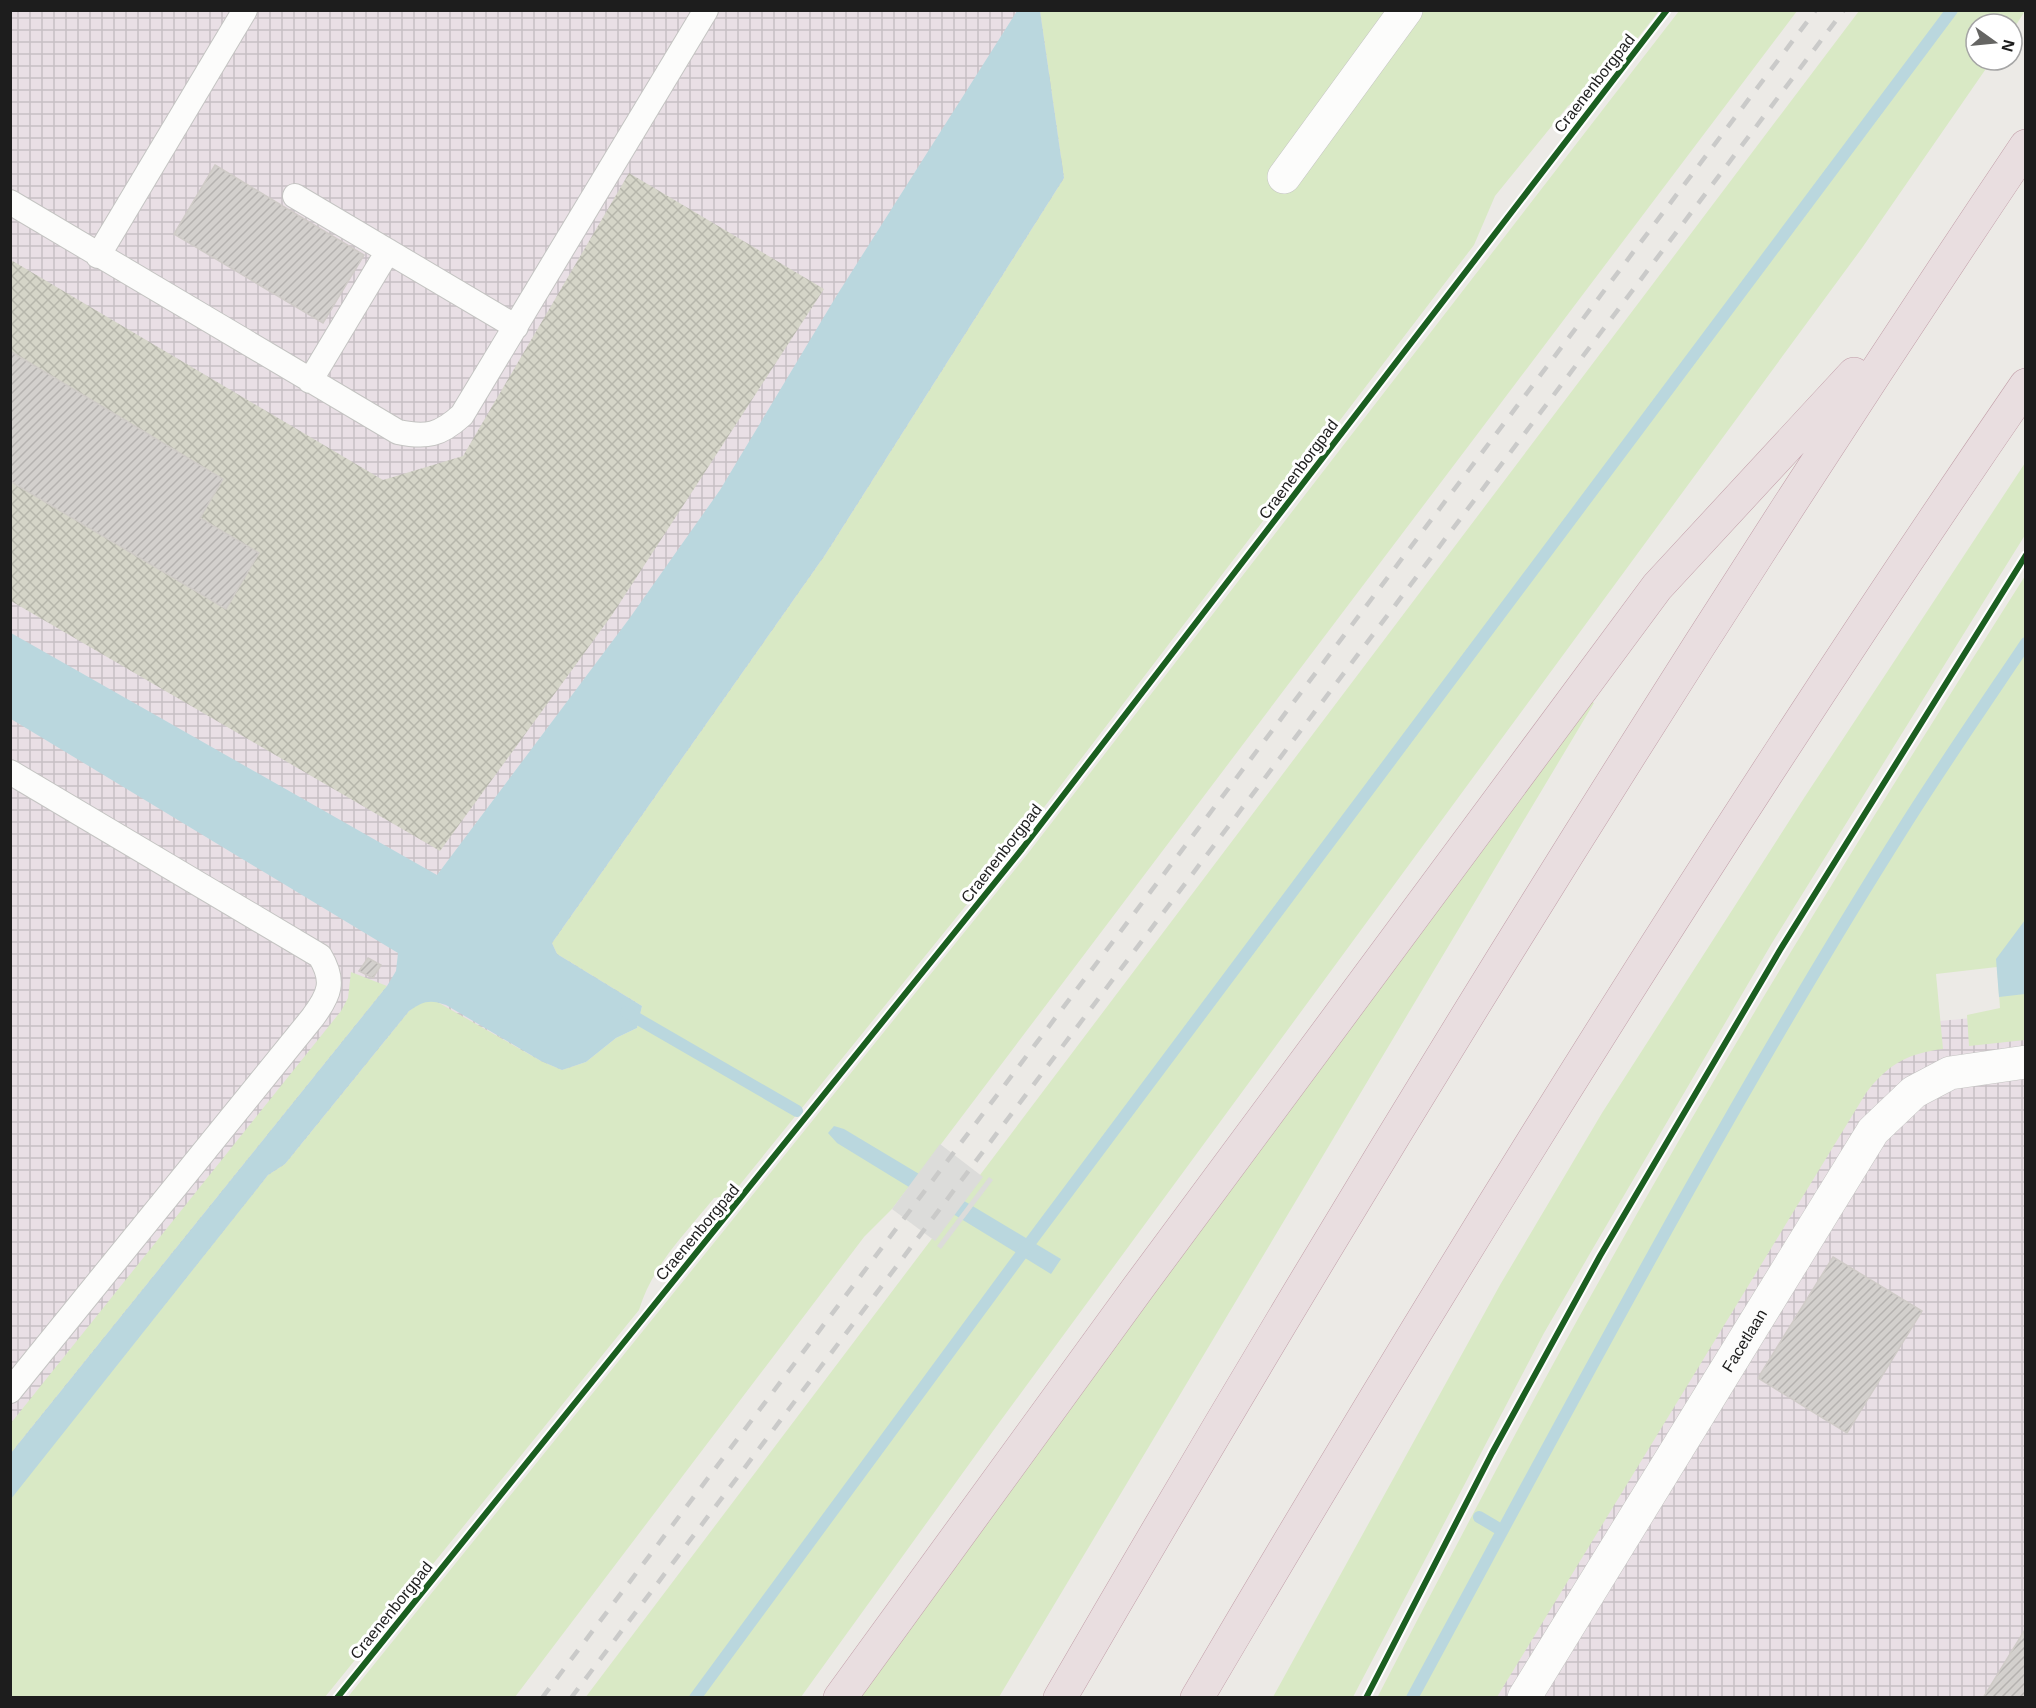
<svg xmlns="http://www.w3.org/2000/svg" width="2036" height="1708" viewBox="0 0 2036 1708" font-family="Arial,sans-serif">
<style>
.industrial{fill:url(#industrial-grid)}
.construction{fill:url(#construction-cross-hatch)}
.grass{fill:#d9e9c5}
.water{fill:#bad7de}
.pier{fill:#dcdcda}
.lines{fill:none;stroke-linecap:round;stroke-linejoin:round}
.stream{stroke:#bad7de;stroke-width:12}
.building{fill:url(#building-hatch);stroke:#cfcbc7;stroke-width:1.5}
.lane-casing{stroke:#c4c4c2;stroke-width:26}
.street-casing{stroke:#c4c4c2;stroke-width:34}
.highway-casing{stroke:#c19ea8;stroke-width:34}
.lane{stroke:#fcfcfb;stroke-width:24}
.street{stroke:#fcfcfb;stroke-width:33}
.highway{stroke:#e9dee0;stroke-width:33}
.rail{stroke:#cacac9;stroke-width:4.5;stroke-dasharray:12 12;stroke-linecap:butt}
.cycleway-casing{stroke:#fff;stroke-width:10}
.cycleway{stroke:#1b5e20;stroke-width:6}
.labels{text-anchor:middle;stroke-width:6;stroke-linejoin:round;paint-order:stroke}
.street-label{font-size:16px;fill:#1d1d1d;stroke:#fff}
</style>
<defs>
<pattern id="industrial-grid" width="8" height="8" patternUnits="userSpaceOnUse" patternTransform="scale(1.5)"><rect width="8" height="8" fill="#e9dfe5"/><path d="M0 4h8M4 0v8" fill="none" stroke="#c7bfc4"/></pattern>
<pattern id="construction-cross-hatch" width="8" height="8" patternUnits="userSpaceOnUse" patternTransform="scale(1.5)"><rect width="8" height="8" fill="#d5d5c8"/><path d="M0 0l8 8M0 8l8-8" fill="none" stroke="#b6b6ab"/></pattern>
<pattern id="building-hatch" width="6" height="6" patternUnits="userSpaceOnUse" patternTransform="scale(1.5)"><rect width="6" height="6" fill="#d3d0cd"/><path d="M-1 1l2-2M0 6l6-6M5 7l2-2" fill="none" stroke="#b5b2b0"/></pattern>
</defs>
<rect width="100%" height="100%" fill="#eceae6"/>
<!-- industrial -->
<path class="industrial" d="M11 11H1523L11 1698Z
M2025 1013V1697L1481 1698 1897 1025Z"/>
<!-- construction -->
<path class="construction" d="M629 173 824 289 612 615 440 851 11 601V260L383 480 463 456Z"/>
<!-- grass -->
<path class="grass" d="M1040 11H1659L1608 76 1568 106 1495 196 1474 245 1019 840 738 1187 726 1196 714 1198C685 1234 652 1266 639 1310L325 1697H11L10 1499 268 1175 285 1164 409 1011 419 1004 432 999 541 1061 562 1070 586 1062 616 1038 637 1028 642 1006 557 954 552 943 825 555 1064 178Z
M1679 11H1797L892 1209 864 1237 515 1697 347 1698 1029 852Z
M1859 11H2025L2012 31V24H1976V60H1992L1862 248 993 1431 801 1697 585 1698Z
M2025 463V535L1772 943 1592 1250 1544 1333 1353 1697H1273L1500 1285 1602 1113 1804 798Z
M2025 576V1040L1969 1046 1967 1015 2000 1008 1997 967 1936 974 1943 1049C1908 1053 1887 1065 1866 1093L1497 1697 1377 1698C1452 1553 1527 1409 1607 1267 1738 1032 1881 803 2025 576Z
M1589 700 1594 703 999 1697 854 1698Z
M351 972 387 986 11 1453V1423L341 1011 348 998Z"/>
<!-- water -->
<path class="water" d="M1017 11H1040L1064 178 825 555 552 943 557 954 642 1006 637 1028 616 1038 586 1062 562 1070 541 1061 446 1005C430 999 423 1001 409 1011L285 1164 268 1175 11 1499V1453L387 986 396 971 398 953 11 719V633L437 875 629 619 720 490 837 295Z
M2025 920V994L1999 997 1996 959Z
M834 1126 844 1129 1061 1259 1051 1274 837 1143 828 1133Z"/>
<!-- pier -->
<path class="pier" d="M940 1144 983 1177 935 1241 892 1209Z
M989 1177 993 1180 941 1249 937 1246Z"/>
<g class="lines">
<!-- stream -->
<path class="stream" d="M626 1012 797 1111
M1479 1517 1501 1530
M695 1698 1026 1248 1952 10
M1412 1698C1571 1405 1726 1109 1904 827 1943 765 1985 704 2026 643"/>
</g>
<!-- building -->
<path class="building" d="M215 165 364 255 323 323 174 234Z
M10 351 223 479 200 518 259 553 226 609 10 481Z
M368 958 381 965 373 978 359 971Z
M1833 1257 1922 1311 1847 1433 1758 1378Z
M2026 1628V1698H1983Z"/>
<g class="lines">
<!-- lane casing -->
<g class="lane-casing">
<path id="lane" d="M295 196 516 327
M10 202 398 432C427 438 440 435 462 415L706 10
M98 256 245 10
M310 381 388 251
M10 772 320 956C335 981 330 994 313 1017L10 1391"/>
</g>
<!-- street casing -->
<g class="street-casing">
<g id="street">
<path d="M1284 177 1406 10"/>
<path id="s1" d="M1524 1698 1873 1131 1914 1092 1950 1073 2026 1062"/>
</g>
</g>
<!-- highway casing -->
<g class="highway-casing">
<path id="highway" d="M840 1698 1138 1288 1657 587 1854 374
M1060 1698C1366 1170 1686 652 2026 146
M1197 1698C1459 1252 1733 811 2026 385"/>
</g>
<!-- lane -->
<use href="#lane" class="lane"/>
<!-- street -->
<use href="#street" class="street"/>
<!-- highway -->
<use href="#highway" class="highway"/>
<!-- rail -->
<path class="rail" d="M542 1698 1816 10
M571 1698 1844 10"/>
<!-- cycleway casing -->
<g class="cycleway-casing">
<path id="cycleway" d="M337 1698 1022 849 1667 10
M1366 1698 1492 1453 1600 1256 1780 950 2026 555"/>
</g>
<!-- cycleway -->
<use href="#cycleway" class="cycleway"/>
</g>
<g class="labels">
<!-- street labels -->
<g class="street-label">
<text transform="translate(1594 83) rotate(-52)" y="6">Craenenborgpad</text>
<text transform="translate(1298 469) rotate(-53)" y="6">Craenenborgpad</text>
<text transform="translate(1001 853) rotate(-52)" y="6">Craenenborgpad</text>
<text transform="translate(697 1232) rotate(-50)" y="6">Craenenborgpad</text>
<text dy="6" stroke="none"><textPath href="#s1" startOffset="420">Facetlaan</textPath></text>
<text transform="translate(391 1610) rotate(-51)" y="6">Craenenborgpad</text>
</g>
</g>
<!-- border -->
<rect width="2036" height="1708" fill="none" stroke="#1d1d1d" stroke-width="24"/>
<!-- north arrow -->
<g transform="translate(1994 42) rotate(105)"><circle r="28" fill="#ffffff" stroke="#a5a5a5" stroke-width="1.5"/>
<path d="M0-4.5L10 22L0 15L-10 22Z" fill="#656563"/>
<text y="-9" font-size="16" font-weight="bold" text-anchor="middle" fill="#1d1d1d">N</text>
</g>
</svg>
